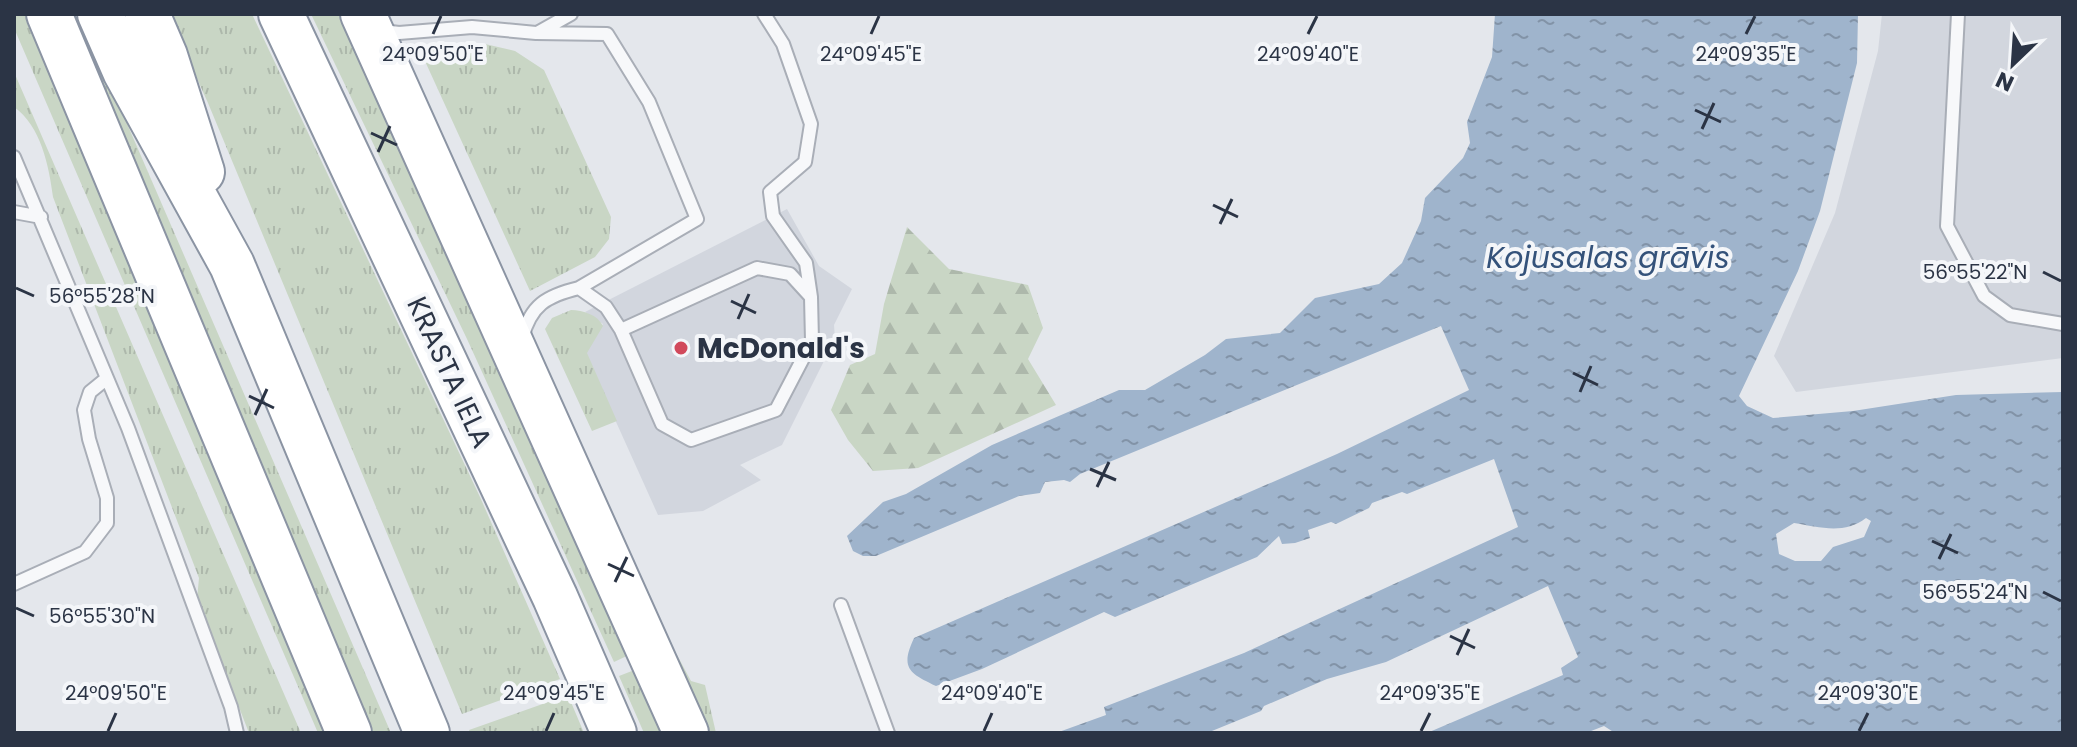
<svg xmlns="http://www.w3.org/2000/svg" width="2077" height="747" viewBox="0 0 2077 747" font-family="Poppins,sans-serif">
<style>
.built{fill:#d2d6de}
.grass{fill:url(#grass-tufts)}
.forest{fill:url(#forest-firs)}
.water{fill:url(#water-ripples);fill-rule:evenodd}
.lines{fill:none;stroke-linecap:round;stroke-linejoin:round}
.lane-casing{stroke:#a9aeb7;stroke-width:16}
.highway-casing{stroke:#8b94a3;stroke-width:48}
.lane{stroke:#f7f8fa;stroke-width:12}
.highway{stroke:#fff;stroke-width:44}
.ticks{fill:none;stroke:#2b3445;stroke-width:3}
.poi-dot{fill:#d1495b;stroke:#f4f6f9;stroke-width:3}
.labels{text-anchor:middle;stroke-width:8;stroke-linejoin:round;paint-order:stroke}
.poi-label{font-size:28px;font-weight:bold;fill:#2b3445;stroke:#f4f6f9;text-anchor:start}
.street-label{font-size:28px;fill:#2b3445;stroke:#f4f6f9}
.water-label{font-size:30px;font-style:italic;fill:#34527a;stroke:#f4f6f9}
.ticks-label{font-size:20px;text-anchor:middle;fill:#2b3445;stroke:#f4f6f9;stroke-width:8;stroke-linejoin:round;paint-order:stroke}
</style>
<defs>
<pattern id="grass-tufts" width="24" height="20" patternUnits="userSpaceOnUse" patternTransform="scale(2)"><rect width="24" height="20" fill="#c9d6c5"/><path d="M3 7l-1-3M5 7V3M7 7l1-3M15 17l-1-3M17 17v-4M19 17l1-3" fill="none" stroke="#adb8ab"/></pattern>
<pattern id="forest-firs" width="22" height="20" patternUnits="userSpaceOnUse" patternTransform="scale(2)"><rect width="22" height="20" fill="#c9d6c5"/><path d="M5 1l3.5 6h-7zM16 11l3.5 6h-7z" fill="#adb8ab"/></pattern>
<pattern id="water-ripples" width="26" height="14" patternUnits="userSpaceOnUse" patternTransform="scale(2)"><rect width="26" height="14" fill="#9fb4cc"/><path d="M2 4q2-2 4 0t4 0M15 11q2-2 4 0t4 0" fill="none" stroke="#8293a7"/></pattern>
</defs>
<rect width="100%" height="100%" fill="#e4e7ec"/>
<!-- built -->
<path class="built" d="M1882 14H2063V358L1796 392 1774 356 1835 213 1878 51Z
M787 209 819 266 852 289 834 325 835 339 782 445 740 465 761 480 703 511 658 515 585 353 603 324 585 312Z"/>
<!-- grass -->
<path class="grass" d="M14 14H75L125 119 391 733H318L14 28Z
M168 14H252L480 497 560 679 462 714 208 103Z
M311 14H341L631 654 614 662 467 339Z
M485 44 515 51 544 70 611 217 609 239 595 257 530 291 419 48Z
M14 72 301 733H249L197 599 199 578 53 197C49 166 41 126 14 107Z
M571 310C583 310 598 315 603 326L587 353 617 421 592 431 545 329 552 318Z
M673 655H677L691 681 705 685 716 733H709Z
M637 669 666 733H644L619 676Z
M568 695 584 733H470L469 730Z"/>
<!-- forest -->
<path class="forest" d="M907 227 949 269 1028 285 1043 328 1028 359 1056 405 918 468 873 471 848 440 831 410 850 365 875 354 884 304Z"/>
<!-- water -->
<path class="water" d="M1495 14H1858L1857 63 1820 211 1798 271 1739 396 1747 406 1773 418 1853 411 1956 395 2063 392V733H1615L1604 726 1586 733H1427L1563 675 1561 668 1578 657 1548 586 1386 662 1327 679 1264 706 1261 711 1207 733H1056L1106 715 1104 707 1244 653 1518 527 1494 459 1407 494 1402 492 1372 503 1369 508 1336 524 1331 522 1308 530 1310 538 1295 543 1282 544 1279 536 1257 557 1115 617 1104 612 982 669 936 686C909 673 900 668 914 638L1337 454 1469 390 1441 326 1080 474 1070 482 1064 480 1045 482 1040 493 1019 496 876 556H863L853 551 847 536 883 502 906 494 992 445 1119 390H1145L1205 355 1226 339 1280 333 1315 298 1379 284 1402 263 1421 221 1425 198 1463 158 1470 143 1467 122 1492 57ZM1866 518 1871 521 1864 537 1833 547 1821 561H1795L1779 554 1776 534 1794 523C1819 527 1844 535 1866 518Z"/>
<g class="lines">
<!-- lane casing -->
<g class="lane-casing">
<path id="lane" d="M764 14 783 44 811 124 805 162 770 192 773 216 806 263 811 297
M1958 14 1947 226 1984 296 2010 315 2063 324
M383 31 399 33 472 27 536 33 607 34 649 102 697 219 579 288C546 296 531 305 522 338
M539 32 571 14
M14 157 128 428 231 707 237 733
M14 212 41 217
M579 288 606 307 621 330 662 424 691 440 776 410 812 341 811 297 790 274 757 268 621 330
M14 584 85 552 107 523V498L89 439 84 410 90 392 106 379
M841 605 888 733"/>
</g>
<!-- highway casing -->
<g class="highway-casing">
<path id="highway" d="M49 14 349 733
M100 14 125 71 232 265 427 733
M147 14 165 56 202 172
M281 14 555 597 614 733
M363 14 686 733"/>
</g>
<!-- lane -->
<use href="#lane" class="lane"/>
<!-- highway -->
<use href="#highway" class="highway"/>
</g>
<!-- ticks -->
<path class="ticks" d="M433 34 441 16M871 34 879 16M1308 34 1317 16M1746 34 1755 16M1695 110 1721 122M1702 129 1714 103M371 133 397 145M378 152 390 126M1213 205 1238 217M1220 224 1232 199M2043 272 2061 281M16 288 34 296M731 301 756 313M738 319 749 294M1573 373 1598 385M1580 392 1591 366M249 396 274 408M255 415 267 389M1090 469 1116 480M1097 487 1109 462M1932 541 1958 553M1939 559 1951 534M608 564 634 576M615 582 627 557M2043 592 2061 601M16 608 34 616M1450 636 1475 648M1457 655 1469 629M108 731 116 713M546 731 554 713M984 731 992 713M1421 731 1430 713M1859 731 1868 713"/>
<!-- markers -->
<circle class="poi-dot" cx="681" cy="348" r="8"/>
<g class="labels">
<!-- poi labels -->
<g class="poi-label">
<text x="697" y="358">McDonald's</text>
</g>
<!-- street labels -->
<g class="street-label">
<text transform="translate(450 372) rotate(65)" y="10">KRASTA IELA</text>
</g>
<!-- water labels -->
<g class="water-label">
<text x="1608" y="268">Kojusalas grāvis</text>
</g>
</g>
<g class="ticks-label">
<text x="433" y="61">24°09'50"E</text>
<text x="871" y="61">24°09'45"E</text>
<text x="1308" y="61">24°09'40"E</text>
<text x="1746" y="61">24°09'35"E</text>
<text x="1975" y="279">56°55'22"N</text>
<text x="102" y="303">56°55'28"N</text>
<text x="1975" y="599">56°55'24"N</text>
<text x="102" y="623">56°55'30"N</text>
<text x="116" y="700">24°09'50"E</text>
<text x="554" y="700">24°09'45"E</text>
<text x="992" y="700">24°09'40"E</text>
<text x="1430" y="700">24°09'35"E</text>
<text x="1868" y="700">24°09'30"E</text>
</g>
<!-- border -->
<rect width="2077" height="747" fill="none" stroke="#2b3445" stroke-width="32"/>
<!-- north arrow -->
<g transform="translate(2013 64) rotate(205)" stroke="#f4f6f9" stroke-width="6" paint-order="stroke">
<path d="M0-6L14 30L0 20L-14 30Z" fill="#2b3445"/>
<text y="-12" font-size="22" font-weight="bold" text-anchor="middle" fill="#2b3445">N</text>
</g>
</svg>
